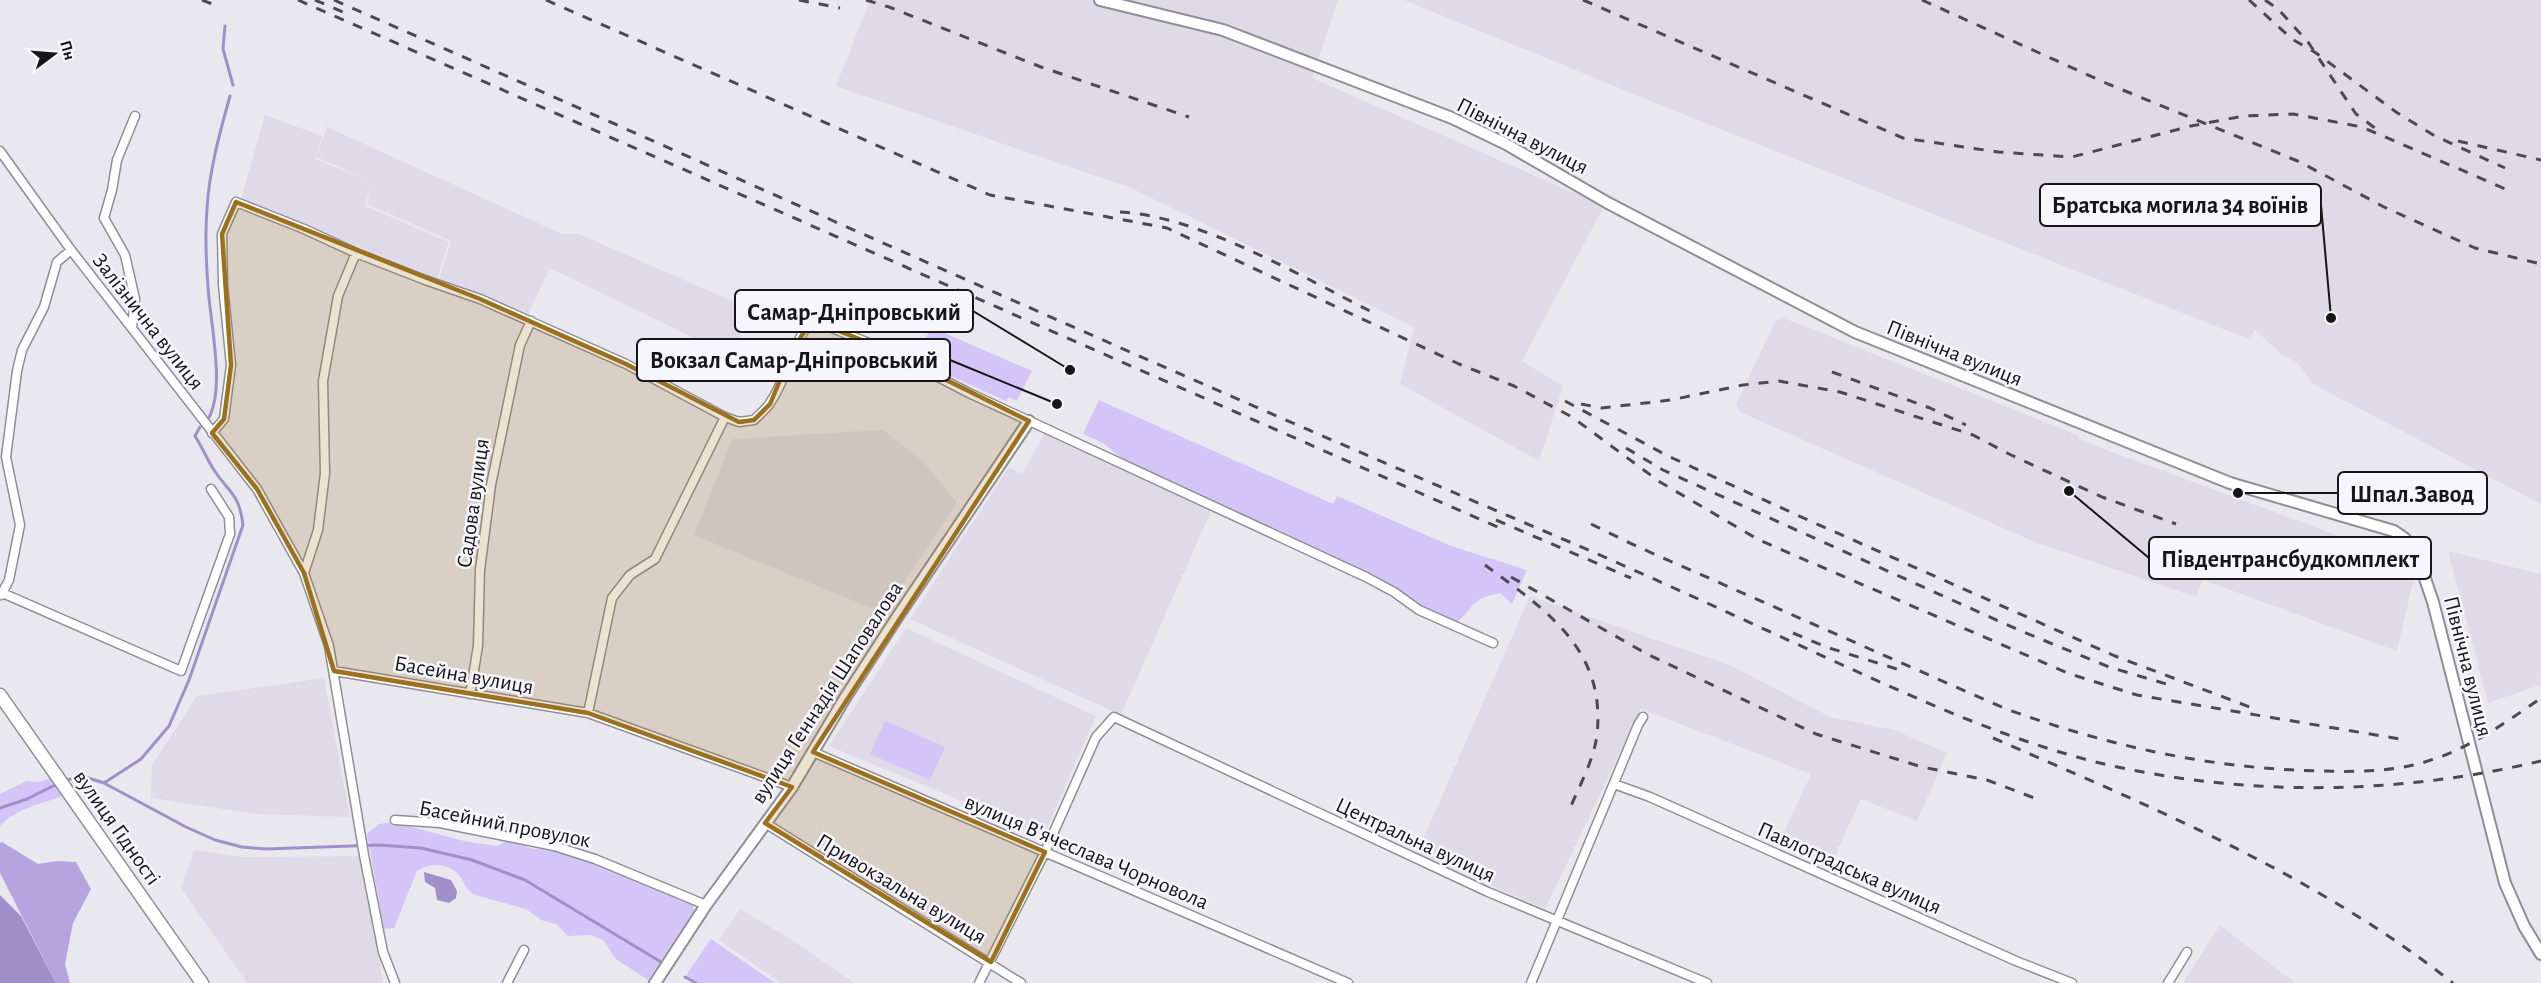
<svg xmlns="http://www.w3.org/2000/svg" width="2541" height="983" viewBox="0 0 2541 983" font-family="'Alegreya Sans',sans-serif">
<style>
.built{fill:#dedae8}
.green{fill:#d3c5f7}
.forest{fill:#b5a4df}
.water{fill:#a08fc9}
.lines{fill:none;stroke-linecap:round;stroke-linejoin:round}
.stream{stroke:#a08fc9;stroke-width:3}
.minor-casing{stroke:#908e95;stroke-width:11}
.tertiary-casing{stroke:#908e95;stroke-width:14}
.secondary-casing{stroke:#908e95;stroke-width:15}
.minor{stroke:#fff;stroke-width:8}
.tertiary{stroke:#fff;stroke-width:10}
.secondary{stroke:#fff;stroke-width:12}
.rail{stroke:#4c4a4e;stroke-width:3;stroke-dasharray:10 10;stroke-linecap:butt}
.marked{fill:#9b701e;fill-opacity:0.2;stroke:#9b701e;stroke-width:4.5;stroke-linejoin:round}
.labels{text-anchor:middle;stroke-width:5;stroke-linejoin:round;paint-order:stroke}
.street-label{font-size:22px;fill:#161517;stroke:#f7f6fd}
.leader{fill:none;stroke:#161517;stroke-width:2}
.callout-dot{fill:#161517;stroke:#f7f6fd;stroke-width:2}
.callout{fill:#f7f6fd;stroke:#161517;stroke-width:2}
.callout-label{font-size:24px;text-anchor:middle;font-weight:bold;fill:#161517}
</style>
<rect width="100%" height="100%" fill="#eae8ef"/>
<!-- built -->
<path class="built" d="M870 0H1338L1312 78 1604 206 1522 361 1563 386 1539 461 1400 384 1414 327 1131 188 836 86Z
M1404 0H2541V504L2313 384 2298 363 2284 356 2255 330 2248 339 1707 124Z
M265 115 322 136 315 159 372 181 316 157 327 127 562 234H579L748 308 733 357 550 268 528 314 439 279 451 241 367 204 371 184 365 206 449 242 436 281 241 199Z
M1781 317 2077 435 2080 440 2412 563 2415 573 2397 651 2203 580 2196 597 2037 543 1740 412 1736 404 1775 322Z
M883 430 922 460 957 503 883 613 694 535 732 439Z
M1044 434 1211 511 1121 715 910 619 1009 467 1022 474Z
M2448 551 2541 574 2540 685 2488 703Z
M1530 596 1732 666 1830 717 1894 730 1947 753 1917 821 1861 799 1830 866 1778 845 1811 774 1641 709 1545 909 1417 853Z
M906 628 1096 716 1044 835 829 746Z
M324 678 350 817 256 814 151 798 152 765 197 696Z
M194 850 243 857 362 856 383 983H247L181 888Z
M740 909 792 940 854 983H781L719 940Z
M2220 925 2295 983H2183Z"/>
<!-- green -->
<path class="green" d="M931 327 1032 371 1017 401 1008 397 1006 401 953 377 918 356Z
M1099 400 1333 504 1337 496 1451 546 1527 570 1512 604 1500 593C1492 595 1481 597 1475 603 1468 609 1466 616 1457 622 1435 615 1416 603 1398 589L1125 461 1103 443 1083 434Z
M885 721 945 747 930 780 870 754Z
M52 777 64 795C41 805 18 807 0 826V794L27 781 40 782Z
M393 822 468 842 498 846 507 840 517 842 529 848 566 853 602 865 690 900 694 905 693 912 648 980 616 959 603 940 591 935 568 936 556 924 541 920 526 909 475 895C464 889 465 881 457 873 447 863 429 863 417 871L394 928 384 929 367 834 379 824Z
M711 939 775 983H696L685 977Z"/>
<!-- forest -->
<path class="forest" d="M2 842 38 864 57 861 76 862 91 889 73 923 65 964 70 983H56L0 873V843Z"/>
<!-- water -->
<path class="water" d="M424 872 451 880 457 891 456 898 449 903 437 900 435 888 425 882Z
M0 895 21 916 56 983H0Z"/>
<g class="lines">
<!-- stream -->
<path class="stream" d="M225 26 223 49 233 85
M208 419C226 389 210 322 208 287 206 261 205 234 207 209 209 171 220 132 230 96
M63 781 82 776 104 783 186 827 215 840 242 847 266 849 379 845 421 848 472 860 525 880 661 962
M104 783 141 759 169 726 189 680 243 525C239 493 230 494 214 470 207 459 202 447 195 436L200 427
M0 808 27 799 57 784
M685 977 696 983"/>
<!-- minor casing -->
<g class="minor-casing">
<path id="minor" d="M0 151 71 250 257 489 304 573 329 646 364 855 383 952 395 983
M132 328 135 299 125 255 104 218 112 190 117 160 135 116
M212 433 224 419 231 365 223 285 222 234 236 202 304 229 356 253 425 280 480 299 626 364 725 417 739 422 754 420C759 415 766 409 770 403 788 377 791 344 812 320L884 349 969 393 1366 577 1394 592 1419 610 1493 643
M304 573 318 530 325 473 323 381 338 296 356 253
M0 592 181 671 230 534 229 517 211 489
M1 595 9 580 20 525 6 457 17 371 22 350 44 307 57 262 71 250
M334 671 588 713 792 787
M470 694 478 646 480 570 491 485 520 345 531 321
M588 713 612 598 630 575 655 559 725 417
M813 752 1348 983
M1614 784 1650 797 2016 961 2072 983
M395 820 440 823 554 846 595 859 706 905
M765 823 1021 983
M507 983 524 950
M979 983 1045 852 1096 737 1114 717 1488 892 1707 983
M1531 983 1638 725 1643 717
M2168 983 2187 952"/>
</g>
<!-- tertiary casing -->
<g class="tertiary-casing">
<path id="tertiary" d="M1100 0 1223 30 1452 118 1506 144 1608 203 1855 332 2230 483 2394 531 2404 538 2415 549 2433 602 2505 883 2524 926 2541 954
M655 983 706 905 792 787 845 698 898 616 1029 421"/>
</g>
<!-- secondary casing -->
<g class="secondary-casing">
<path id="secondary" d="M0 695 202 983"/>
</g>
<!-- minor -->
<use href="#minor" class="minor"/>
<!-- tertiary -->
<use href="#tertiary" class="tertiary"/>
<!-- secondary -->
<use href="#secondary" class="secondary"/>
<!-- rail -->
<path class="rail" d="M202 0 217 6
M298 0 1502 529
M315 0 343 12
M334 0C737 177 1139 359 1544 531 1643 573 1740 618 1838 663 1924 702 2012 742 2104 764 2248 797 2398 795 2541 761
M546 0 990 195 1167 228 1459 364 1514 386 1572 417 1660 482 1759 540 2070 674 2137 695 2400 739
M799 0 840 8
M866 0 889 7 1041 67 1189 117
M1583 0 1903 138 1998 152 2072 157 2191 126 2244 116 2293 114 2362 127 2510 191
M1922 0 2108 84 2300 162 2384 207 2475 248 2541 264
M2249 0 2292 39 2316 53 2396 112 2435 136 2505 168
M2265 0 2278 9 2308 42 2356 114 2375 128
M2458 141 2541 160
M1120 212C1200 216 1302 277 1374 313
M1832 372 1930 408 1966 425
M1565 401 1668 456 1808 520 2115 656 2255 709
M1581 404 1602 408 1671 400 1743 385 1779 381 1840 392 1973 435 2011 455 2102 497 2176 524
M1626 448 1663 470 2021 631 2109 667 2173 686
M1496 520 1631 578
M1591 524 1636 546 2006 709C2109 746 2211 769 2322 771 2360 772 2398 772 2434 759 2473 746 2508 721 2541 698
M1485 565C1533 601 1590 637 1597 702 1599 720 1598 739 1592 756 1586 775 1576 793 1569 811
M1511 577 1647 654 1816 734 1922 767 1987 780 2037 799
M1793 633 1826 647 1897 669
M1993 738C2152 807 2316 875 2453 983"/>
</g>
<!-- marked area -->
<path class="marked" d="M236 202 480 299 626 364 739 422 754 420 770 404 793 349 812 320 884 349 1029 421 813 752 1045 852 991 962 765 823 792 787 588 713 334 671 304 573 257 489 212 433 224 419 231 365 222 234Z"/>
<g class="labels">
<!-- street labels -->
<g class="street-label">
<text transform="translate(1523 135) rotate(27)" y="8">Північна вулиця</text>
<text transform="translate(149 321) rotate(52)" y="8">Залізнична вулиця</text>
<text transform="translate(1955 352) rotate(22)" y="8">Північна вулиця</text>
<text transform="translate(472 503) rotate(-82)" y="8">Садова вулиця</text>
<text transform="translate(2469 666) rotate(76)" y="8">Північна вулиця</text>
<text transform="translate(464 674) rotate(10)" y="8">Басейна вулиця</text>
<text transform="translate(826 692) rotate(-57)" y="8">вулиця Геннадія Шаповалова</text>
<text transform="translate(505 823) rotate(11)" y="8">Басейний провулок</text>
<text transform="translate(118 827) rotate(55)" y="8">вулиця Гідності</text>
<text transform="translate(1416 839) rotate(25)" y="8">Центральна вулиця</text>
<text transform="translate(1087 851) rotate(23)" y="8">вулиця В'ячеслава Чорновола</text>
<text transform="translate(1850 867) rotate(24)" y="8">Павлоградська вулиця</text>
<text transform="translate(902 888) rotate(31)" y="8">Привокзальна вулиця</text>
</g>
</g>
<!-- callouts -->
<path class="leader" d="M2331 318L2321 205M1070 370L973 311M1057 404L950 360M2238 493L2338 493M2069 491L2149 558"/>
<g class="callout-dot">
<circle cx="2331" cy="318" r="6"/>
<circle cx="1070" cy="370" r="6"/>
<circle cx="1057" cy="404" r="6"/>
<circle cx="2238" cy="493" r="6"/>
<circle cx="2069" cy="491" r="6"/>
</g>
<g class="callout">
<rect x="2040" y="184" width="281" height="42" rx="6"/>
<rect x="735" y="290" width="238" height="42" rx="6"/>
<rect x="637" y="339" width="313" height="42" rx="6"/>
<rect x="2338" y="472" width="149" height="42" rx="6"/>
<rect x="2149" y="537" width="282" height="42" rx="6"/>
</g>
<g class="callout-label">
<text x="2180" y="213">Братська могила 34 воїнів</text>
<text x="854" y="320">Самар-Дніпровський</text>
<text x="794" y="368">Вокзал Самар-Дніпровський</text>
<text x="2412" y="502">Шпал.Завод</text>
<text x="2290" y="567">Південтрансбудкомплект</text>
</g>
<!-- north arrow -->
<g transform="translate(54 54) rotate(74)" stroke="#f7f6fd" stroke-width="4.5" paint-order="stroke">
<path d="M0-4.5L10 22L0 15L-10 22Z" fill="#161517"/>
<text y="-9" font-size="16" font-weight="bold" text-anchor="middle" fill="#161517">Пн</text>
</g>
</svg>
